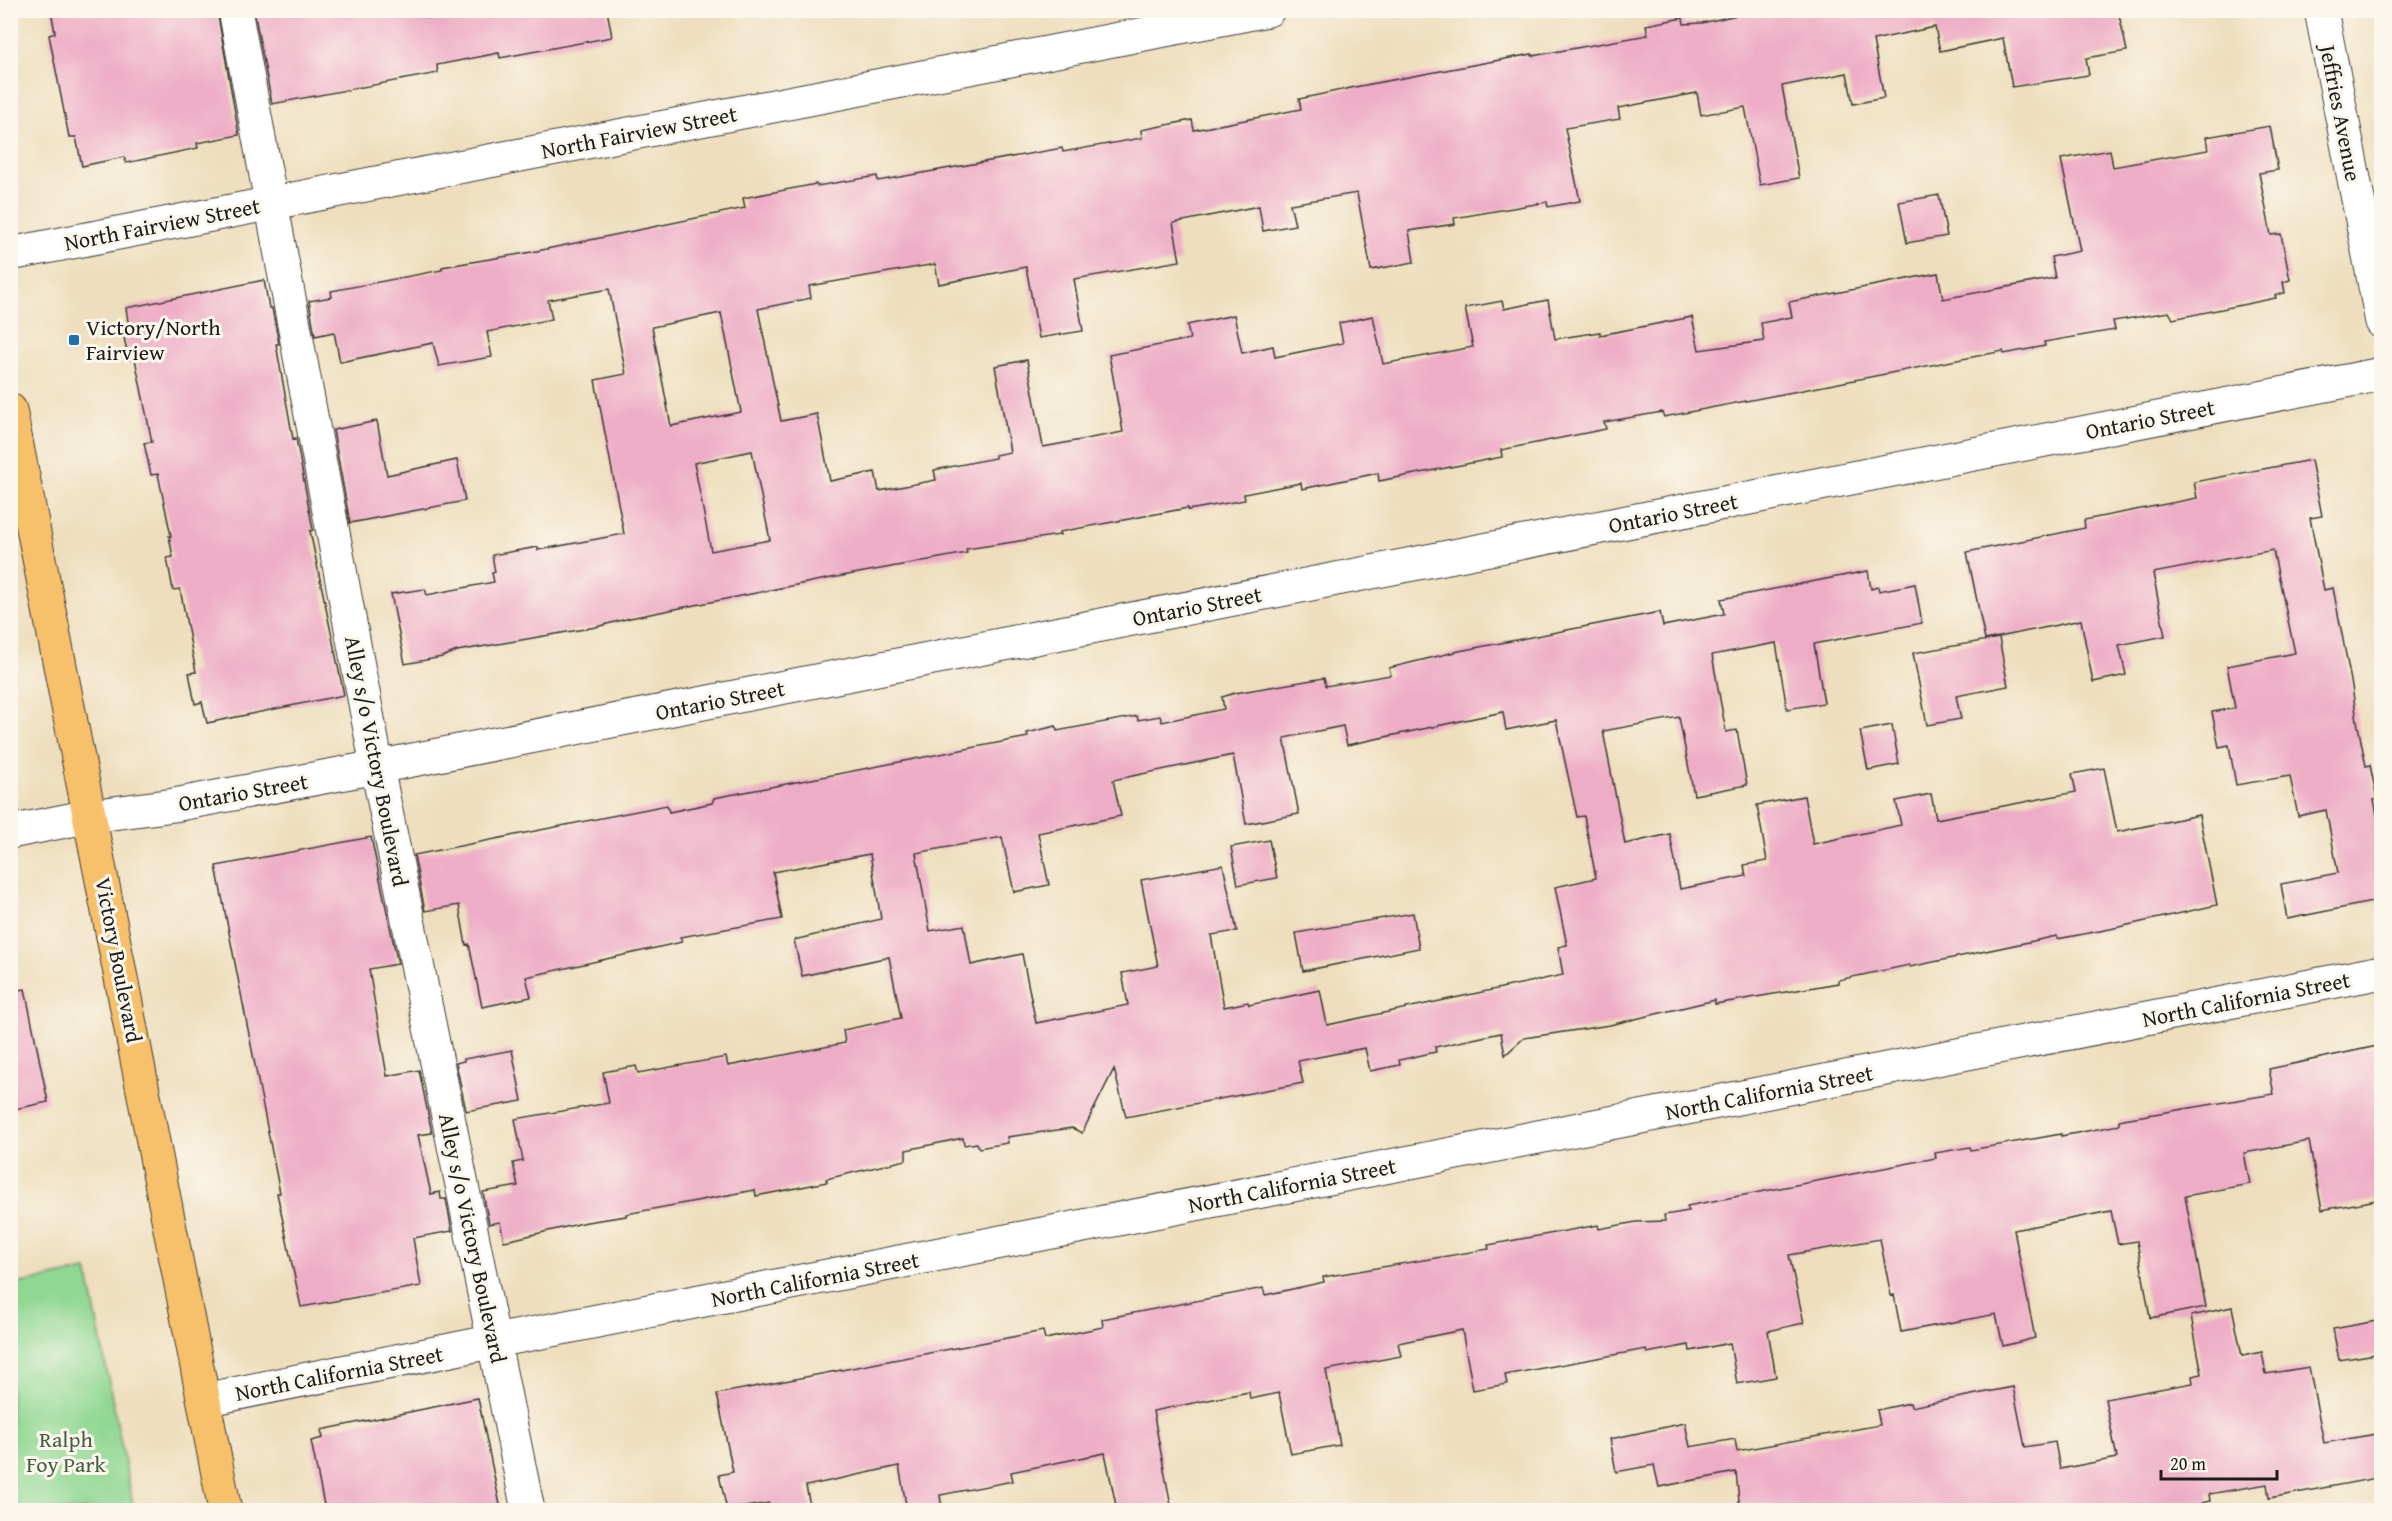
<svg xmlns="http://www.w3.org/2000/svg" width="2392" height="1521" viewBox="0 0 2392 1521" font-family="'Gentium Book Plus',serif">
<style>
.green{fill:#8fd792;stroke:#567a57;stroke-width:1.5}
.building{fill:#eeadc6;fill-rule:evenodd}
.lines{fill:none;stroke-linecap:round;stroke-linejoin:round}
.minor-casing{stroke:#3c3934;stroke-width:35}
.major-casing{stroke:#3c3934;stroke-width:35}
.minor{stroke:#fff;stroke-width:33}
.major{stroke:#f7c06b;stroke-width:33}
.poi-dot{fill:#1f6fb2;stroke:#fbf7ec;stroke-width:2}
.labels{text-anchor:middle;stroke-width:6;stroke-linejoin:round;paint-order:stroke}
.street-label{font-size:22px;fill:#1c1c1c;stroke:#fbf7ec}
.poi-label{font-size:22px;fill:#1c1c1c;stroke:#fbf7ec;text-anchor:start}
.park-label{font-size:22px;fill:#445d45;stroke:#fbf7ec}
</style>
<rect width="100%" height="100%" fill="#fbf7ec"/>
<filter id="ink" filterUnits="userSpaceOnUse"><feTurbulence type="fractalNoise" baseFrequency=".0167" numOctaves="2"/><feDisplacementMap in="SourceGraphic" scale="12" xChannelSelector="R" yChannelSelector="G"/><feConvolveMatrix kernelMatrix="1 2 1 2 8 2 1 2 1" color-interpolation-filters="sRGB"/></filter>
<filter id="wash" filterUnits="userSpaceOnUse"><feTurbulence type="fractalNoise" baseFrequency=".008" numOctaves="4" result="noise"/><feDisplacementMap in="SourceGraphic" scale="24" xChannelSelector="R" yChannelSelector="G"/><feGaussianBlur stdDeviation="1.35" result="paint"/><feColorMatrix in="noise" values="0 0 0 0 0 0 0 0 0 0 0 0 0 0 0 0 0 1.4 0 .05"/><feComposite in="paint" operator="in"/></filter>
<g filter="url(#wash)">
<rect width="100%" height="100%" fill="#eedebd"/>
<!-- green -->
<path class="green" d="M87 1270 134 1510H11V1285Z"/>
<g id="blocks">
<!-- building -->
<path class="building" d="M51 10H217L239 135 197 143 198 148 126 163 124 157 82 166 76 137H69L49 35 55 33Z
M426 10 427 18 465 10H607L612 37 500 58 499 53 437 65 438 73 272 104 254 11Z
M1759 10H2118L2127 51 2086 58 2089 75 2012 87 2003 38 1940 51 1935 27 1873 40 1884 98 1853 104 1847 73 1782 86 1799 178 1760 185 1745 107 1701 115 1697 93 1618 108 1620 119 1565 128 1580 201 1548 207 1547 202 1454 218 1455 224 1409 231 1414 262 1371 270 1357 193 1290 204 1295 225 1263 231 1259 206 1173 223 1180 261 1074 279 1083 331 1039 338 1026 267 939 284 935 264 809 286 811 298 758 309 781 421 817 414 830 481 875 472 879 491 936 480 934 470 995 458V455L1010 452 995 366 1027 360 1043 447 1123 432 1109 355 1190 339 1187 325 1234 315 1242 353 1273 346 1275 357 1343 343 1339 323 1373 316 1383 364 1473 347 1465 308 1502 301 1504 309 1548 300 1555 339 1600 332V335L1692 317 1699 350 1764 341 1761 323 1792 317 1789 302 1938 273 1943 299 2055 278 2051 257 2080 251 2061 159 2110 150 2113 167 2208 150 2206 137 2270 126 2278 170 2259 173 2271 235 2281 234 2290 280 2283 282 2285 293 2275 295 2276 298 2173 319 2169 312 2113 321 2115 330 2044 342 2045 346 2004 354 2003 351 1664 417 1662 412 1604 422 1606 429 1501 450 1502 457 1379 481 1378 473 1302 489 1301 483 1244 494 1245 500 1188 510V508L1059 532 1060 535 966 549 967 553 826 579 630 618 596 627 457 651 442 657 405 664 391 594 425 589 427 595 494 582 492 573 495 572 492 555 538 547V550L624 534 595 380 626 374 609 289 548 300 552 319 487 332 492 357 439 366 433 343 340 362 334 332 315 336 309 301 332 297 331 291 442 270V267L532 252 745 208 743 198 816 184 817 186 877 176 878 181 1062 148 1063 152 1142 138 1141 130 1192 120 1194 130 1301 109 1299 99 1360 86 1532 54V56L1648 35 1646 25 1683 18 1684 24 1702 23ZM721 313 741 412 671 426 652 327ZM752 451 770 540 711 551 694 463Z
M1939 195 1947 236 1907 243 1899 202Z
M264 280 269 308H272L279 344H276L293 439 296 438 313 530 310 531 344 695 207 723 202 702 195 704 189 673 196 672 184 609 180 589 173 590 167 558 173 557 169 536H171L158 474 151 475 144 443 152 442 135 359 129 360 122 329 129 328 126 308Z
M377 421 387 475 457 460 465 501 350 523 333 430Z
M2311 460 2322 516 2310 518 2324 590 2333 588 2352 686 2357 721 2366 766 2370 765 2377 799 2374 800 2382 838V900L2287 919 2281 884 2338 873 2326 810 2298 816 2290 776 2236 785 2229 745 2219 747 2212 712 2235 708 2227 666 2295 653 2273 550 2153 573 2165 636 2119 645 2126 675 2093 682 2081 620 1985 640 1967 552 2085 528 2084 520 2197 498 2194 482Z
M1868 571 1871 589 1878 587 1879 591 1915 584 1922 623 1814 644 1824 703 1787 709 1776 643 1712 655 1726 732 1737 730 1747 785 1694 795 1679 717 1603 731 1625 844 1670 834 1680 889 1746 876 1744 865 1767 861 1757 805 1804 796 1813 844 1901 825 1896 801 1931 794 1936 819 2076 792 2072 774 2104 768 2117 832 2199 815 2217 905 2110 929 2057 939V936L1910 967 1909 965 1838 980V983L1715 1004V1000L1610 1025 1524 1038 1505 1055 1501 1033 1435 1047 1436 1052 1399 1060 1400 1065 1370 1071 1365 1048 1298 1061 1303 1083 1126 1117 1114 1069 1082 1133 1072 1128 1007 1137 1008 1143 979 1148 977 1143 964 1145 963 1138 906 1150V1160L826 1179 827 1182 756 1196 755 1190 626 1214V1216L587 1222 510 1240 504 1241 500 1222 489 1224 483 1192 518 1186 513 1163 523 1161 515 1119 609 1103 603 1072 636 1066 638 1073 726 1057 728 1066 845 1043 843 1030 901 1018 889 957 802 976 794 940 881 919 870 854 773 872 782 919 680 937 682 942 526 977 531 997 482 1007 469 944 466 945 459 905 425 911 414 855 667 805 669 812 712 803 714 798 1028 737 1027 733 1056 726 1057 731 1137 716 1138 720 1160 716 1162 722 1224 709 1222 697 1235 693 1324 678 1326 686 1391 675 1389 668 1459 651 1660 612 1663 626 1724 614 1721 599ZM1503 712 1506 730 1556 720 1577 817 1584 816 1596 878 1555 887 1567 945 1558 947 1563 975 1327 1025 1320 990 1249 1005 1248 1002 1224 1007 1211 935 1237 931 1223 865 1141 880 1158 966 1122 973 1128 1005 1036 1023 1022 954 971 965 964 925 930 931 916 853 1002 837 1014 892 1049 885 1038 833 1121 816 1113 780 1233 755 1246 824 1299 814 1284 738 1343 726 1347 745Z
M1999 638 2008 686 1956 696 1961 719 1927 725 1913 653Z
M1892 725 1899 764 1868 770 1860 731Z
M371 837 398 964 369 969 387 1076 419 1070 432 1133 418 1135 431 1194 440 1192 441 1199H446L452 1231 413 1238 421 1286 301 1307 277 1193H280L216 866Z
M1269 840 1277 878 1238 885 1231 847Z
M1413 913 1419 948 1303 971 1296 933Z
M25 989 48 1102 10 1110V991Z
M2382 1045V1199L2322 1210 2309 1141 2244 1153 2250 1184 2185 1196 2206 1307 2150 1318 2137 1241 2118 1244 2111 1211 2014 1230 2035 1338 2003 1346 1996 1314 1901 1332 1894 1295 1891 1296 1880 1239 1789 1255 1804 1323 1768 1331 1776 1377 1737 1384 1730 1343 1690 1351 1689 1345 1647 1353 1646 1349 1505 1375 1507 1384 1473 1390 1462 1330 1398 1343 1401 1356 1326 1370 1340 1445 1291 1454 1279 1393 1250 1399 1249 1392 1153 1411 1171 1506 1146 1510H1117L1105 1453 1011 1472 1013 1481 940 1495 942 1510H907L899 1466 806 1486 811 1510H771L769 1503 727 1510 719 1475 733 1472 717 1394 1043 1331 1045 1339 1103 1327 1102 1319 1263 1288 1265 1295 1324 1282 1323 1277 1489 1249 1488 1245 1598 1225 1599 1229 1636 1222 1665 1221 1664 1215 1689 1211 1687 1206 1936 1158 1935 1153 1970 1147 1971 1150 2061 1134V1136L2119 1125V1120L2124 1119 2274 1094 2269 1069Z
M512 1050 522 1101 466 1111 456 1063 464 1061V1059Z
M2232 1307 2242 1356 2262 1352 2266 1374 2309 1367 2324 1443 2382 1433V1477L2269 1498 2267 1484 2209 1494 2210 1501 2201 1503 2203 1510H1740L1736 1472 1659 1487 1654 1465 1616 1472 1610 1439 1685 1423 1690 1447 1735 1439 1737 1451 1880 1425 1877 1410 1910 1403 1911 1407 2013 1387 2025 1447 2055 1442 2060 1469 2117 1458 2105 1399 2193 1383 2192 1376 2202 1374 2191 1316Z
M2382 1320V1353L2339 1360 2333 1329Z
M478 1398 500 1505 474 1510H325L311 1441 323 1438 321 1430Z"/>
</g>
</g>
<g filter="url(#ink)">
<use href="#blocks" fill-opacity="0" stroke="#3c3934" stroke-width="1.5"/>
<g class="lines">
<!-- minor casing -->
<g class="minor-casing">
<path id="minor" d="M235 10 377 767 528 1510
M2321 10 2382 322
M10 254 1268 10
M10 832 90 816 174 805 377 767 2382 374
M204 1400 495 1341 2382 972"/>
</g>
<!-- major casing -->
<g class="major-casing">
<path id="major" d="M10 410 225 1510"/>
</g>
<!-- minor -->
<use href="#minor" class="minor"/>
<!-- major -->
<use href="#major" class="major"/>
</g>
</g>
<!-- markers -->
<rect class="poi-dot" x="68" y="334" width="12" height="12" rx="3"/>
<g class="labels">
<!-- street labels -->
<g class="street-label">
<text transform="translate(2341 113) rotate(79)" y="8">Jeffries Avenue</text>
<text transform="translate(639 132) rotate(-11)" y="8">North Fairview Street</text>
<text transform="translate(162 224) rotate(-11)" y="8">North Fairview Street</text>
<text transform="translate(2150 419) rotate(-11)" y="8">Ontario Street</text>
<text transform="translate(1673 513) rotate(-11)" y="8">Ontario Street</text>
<text transform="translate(1197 606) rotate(-11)" y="8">Ontario Street</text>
<text transform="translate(720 700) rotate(-11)" y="8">Ontario Street</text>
<text transform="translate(377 761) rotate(79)" y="8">Alley s/o Victory Boulevard</text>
<text transform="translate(243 792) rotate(-10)" y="8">Ontario Street</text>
<text transform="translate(119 960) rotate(79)" y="8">Victory Boulevard</text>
<text transform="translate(2246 999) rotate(-11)" y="8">North California Street</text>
<text transform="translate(1769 1092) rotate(-11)" y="8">North California Street</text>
<text transform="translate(1292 1185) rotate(-11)" y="8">North California Street</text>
<text transform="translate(473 1238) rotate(78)" y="8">Alley s/o Victory Boulevard</text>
<text transform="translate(815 1279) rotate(-11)" y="8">North California Street</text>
<text transform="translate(339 1373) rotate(-11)" y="8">North California Street</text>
</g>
<!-- poi labels -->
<g class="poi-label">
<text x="86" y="335">Victory/North<tspan x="86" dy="25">Fairview</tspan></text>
</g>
<!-- park labels -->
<g class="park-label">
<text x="66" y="1447">Ralph<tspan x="66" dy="25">Foy Park</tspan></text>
</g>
</g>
<!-- margin -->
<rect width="2392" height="1521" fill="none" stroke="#fbf7ec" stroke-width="36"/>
<!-- scale -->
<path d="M2161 1470v9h116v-9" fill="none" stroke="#1c1c1c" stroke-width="3"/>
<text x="2170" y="1470" font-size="18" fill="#1c1c1c" stroke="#fbf7ec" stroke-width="4.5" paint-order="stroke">20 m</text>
</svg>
